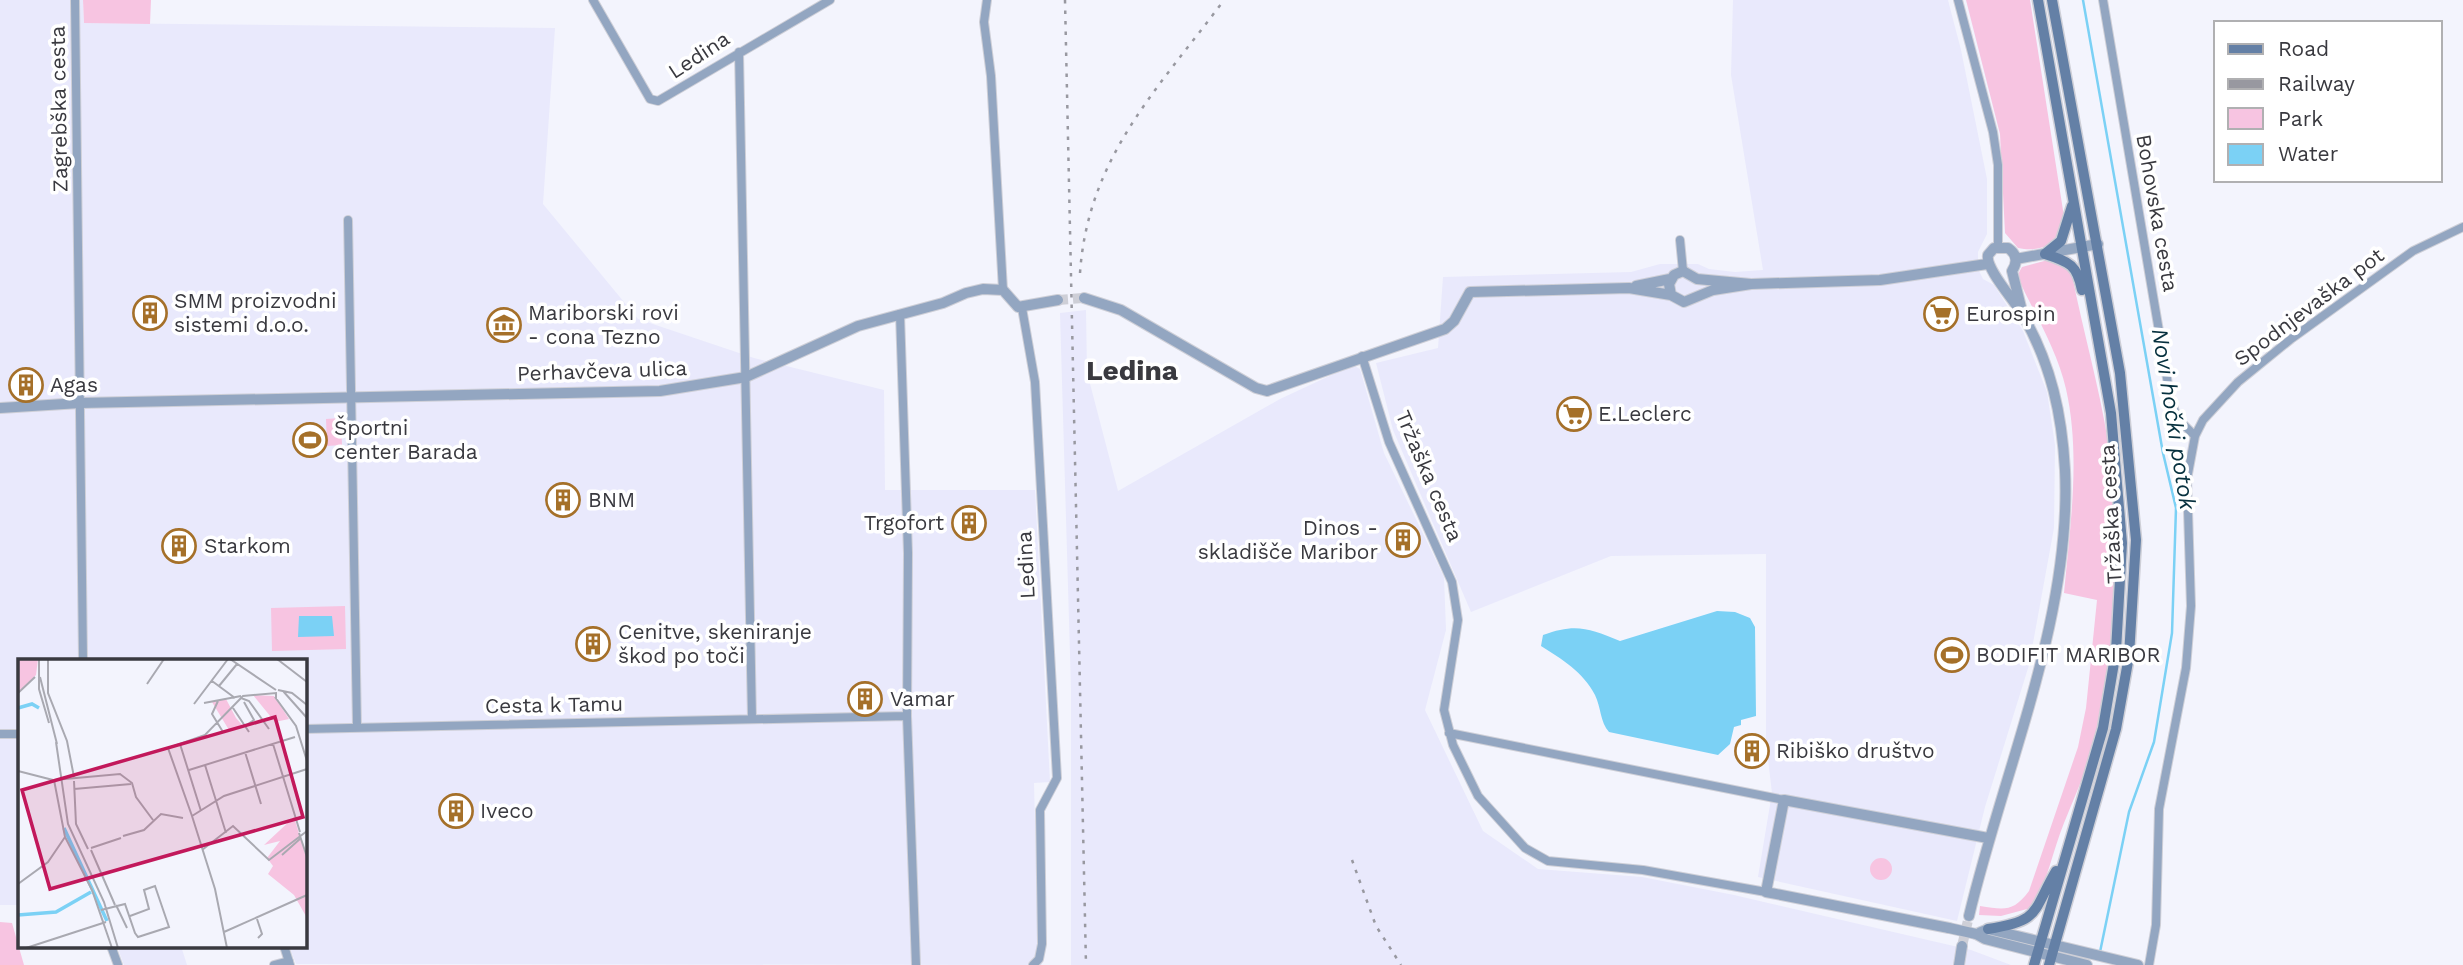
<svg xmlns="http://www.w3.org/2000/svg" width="2463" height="965" viewBox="0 0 2463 965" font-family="'Work Sans',sans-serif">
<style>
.built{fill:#e9e9fc}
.green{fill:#f7c4e1}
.water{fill:#7bd1f5}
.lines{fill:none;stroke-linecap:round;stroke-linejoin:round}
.stream{stroke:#7bd1f5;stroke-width:2.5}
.tertiary-tunnel{stroke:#cecfd7;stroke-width:10;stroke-dasharray:10 5;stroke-linecap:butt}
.minor-casing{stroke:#cecfd7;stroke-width:10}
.tertiary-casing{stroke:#cecfd7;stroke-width:12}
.secondary-casing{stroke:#cecfd7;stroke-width:13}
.minor{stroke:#93a6c1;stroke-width:8}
.tertiary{stroke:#93a6c1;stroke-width:10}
.secondary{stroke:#6480a6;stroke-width:10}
.rail{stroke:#9898a0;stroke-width:2.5;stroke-dasharray:3.5 7;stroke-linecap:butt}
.tertiary-bridge-casing{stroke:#cecfd7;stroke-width:12;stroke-linecap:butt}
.tertiary-bridge{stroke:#93a6c1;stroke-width:10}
.labels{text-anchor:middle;stroke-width:7;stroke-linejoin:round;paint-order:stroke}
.street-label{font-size:21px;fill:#39393f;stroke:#fff}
.poi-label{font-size:21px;fill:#39393f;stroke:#fff;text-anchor:start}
.water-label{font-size:23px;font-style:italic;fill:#06303e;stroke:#fff}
.district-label{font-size:28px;font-weight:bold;fill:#39393f;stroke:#fff}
.inset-river{fill:none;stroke:#7bd1f5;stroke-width:3.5}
.inset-road{fill:none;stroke:#a9a9b1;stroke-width:2}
.view{fill:#c2185b;fill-opacity:0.15;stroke:#c2185b;stroke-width:3.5}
.inset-edge{fill:none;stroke:#39393f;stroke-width:3.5}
</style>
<rect width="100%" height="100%" fill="#f3f4fd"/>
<!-- built -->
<path class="built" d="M0 0H83L84 23 555 28 543 204 638 319 754 358 884 390 885 490H1035L1050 782 1034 783 1038 951 1042 965 296 964 289 946H304V660H19V905H0Z
M1733 0H1948L1961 50 1987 179V234L1978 252V269L1983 279 1994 285 2023 331 2047 392 2055 445 2054 528 2029 665 1985 807 1957 921 1758 877 1772 793 1766 742V554L1611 556 1471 612 1393 430 1376 363 1438 348 1443 277 1631 272 1660 264H1698L1709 269 1735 272 1763 270 1731 75Z
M1086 310 1087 372 1118 491 1280 399 1353 365 1360 369 1384 453 1444 577 1446 630 1425 710 1483 831 1538 869 1642 877 1734 895 1971 950 2011 965H1071V689L1060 313Z
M117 946H181L187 965H124Z"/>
<!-- green -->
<path class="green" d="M83 0H151L150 24 84 23Z
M1966 0H2030L2065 223C2057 244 2041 253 2018 248L2005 233 2000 134Z
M2048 260 2064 267 2072 275C2083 331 2099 385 2108 442 2124 542 2118 656 2091 753 2084 777 2073 800 2064 823 2052 853 2047 884 2030 912L2027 909 2001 916 1979 915 1980 906C2005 910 2013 912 2029 891L2078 747 2086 708 2097 600 2064 593C2070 527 2081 455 2066 389 2057 349 2034 313 2017 276L2022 267Z
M341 418 342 445 327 446 326 419Z
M345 606 346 649 272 651 271 608Z
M1870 869a11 11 0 1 1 22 0a11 11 0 1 1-22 0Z
M0 922 12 923 24 965H0Z"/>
<!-- water -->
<path class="water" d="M1717 611 1735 612 1750 618 1755 627 1756 716 1741 720V725L1734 727 1730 744 1718 755 1609 732C1600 722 1601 707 1595 695 1583 672 1562 659 1541 646L1543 635C1575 623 1589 628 1620 641Z
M299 616H332L334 636 298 637Z"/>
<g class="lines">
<!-- stream -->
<path class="stream" d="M2083 0 2163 453 2176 508 2172 633 2154 742 2129 812 2100 952"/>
<!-- tertiary-tunnel -->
<path class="tertiary-tunnel" d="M1058 300 1084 298
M1962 946 1969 916"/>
<!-- minor casing -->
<g class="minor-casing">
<path id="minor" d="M75 0 83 660
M593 0 650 99 658 101 830 0
M987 0 984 22 991 76 1003 290
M1958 0 1993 132 1998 165V246
M2103 0 2170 396 2177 418 2195 436
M739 52 752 719
M348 220 357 727
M1680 240 1683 271
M1022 308 1035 382 1057 778 1040 810 1042 944 1039 959 1033 965
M900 314 908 553 907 716 916 965
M1362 356 1389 442 1452 582 1458 620 1444 710 1453 745 1478 796 1525 848 1548 861 1643 870 1766 892
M304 729 907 716
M1449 733 1784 800
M0 734H19
M111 946 118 965
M284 946 290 965
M274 965 289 961
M2149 965 2156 925 2159 809 2186 668 2191 606 2187 479 2195 436 2203 420 2238 382 2291 339 2413 251 2463 227"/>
</g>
<!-- tertiary casing -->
<g class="tertiary-casing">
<path id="tertiary" d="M2016 259 2098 244
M1751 284 1697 279 1683 271 1674 275 1669 284 1671 295 1684 302 1713 290 1751 284 1880 280 1987 264
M1636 286 1670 279
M1084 298 1121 310 1256 388 1267 391 1445 329 1454 321 1470 292 1629 288 1671 295
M0 408 80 403 660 391 746 377 858 326 943 303 966 293 983 289 1003 290 1018 307 1058 300
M1969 916C2003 772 2072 618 2065 470 2062 414 2051 365 2024 317 2016 302 1985 269 1988 255L1994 248H2008C2017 254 2018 262 2012 271L2023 315
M1949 928 1766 892 1784 800 1988 838
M1976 934 1988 929 2138 965
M1976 934 1985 939 2087 965
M1959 965 1962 946"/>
</g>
<!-- secondary casing -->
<g class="secondary-casing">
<path id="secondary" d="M2045 254C2070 262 2077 265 2082 290
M2045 254 2061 241 2072 206
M1988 929C2041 921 2032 912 2056 871
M2034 965 2103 728 2116 651 2122 543 2111 413 2038 0
M2049 965 2116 729 2129 656 2136 540 2120 373 2052 0"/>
</g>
<!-- minor -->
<use href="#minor" class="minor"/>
<!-- tertiary -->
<use href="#tertiary" class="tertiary"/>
<!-- secondary -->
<use href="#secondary" class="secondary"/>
<!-- rail -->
<path class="rail" d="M1065 0 1086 965
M1080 273C1088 157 1158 89 1224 0
M1352 860 1376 926 1401 965"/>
<!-- tertiary-bridge casing -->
<g class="tertiary-bridge-casing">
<path id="tertiary-bridge" d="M1949 928 1976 934"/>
</g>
<!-- tertiary-bridge -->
<use href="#tertiary-bridge" class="tertiary-bridge"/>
</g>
<!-- icons -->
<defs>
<g id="building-ring" transform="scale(1.75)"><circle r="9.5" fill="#fff" stroke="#a57029" stroke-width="1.5"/><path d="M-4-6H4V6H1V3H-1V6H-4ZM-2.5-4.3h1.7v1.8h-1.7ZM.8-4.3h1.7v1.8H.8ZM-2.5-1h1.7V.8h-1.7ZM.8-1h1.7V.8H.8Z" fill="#a57029"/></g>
<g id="supermarket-ring" transform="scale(1.75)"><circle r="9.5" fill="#fff" stroke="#a57029" stroke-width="1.5"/><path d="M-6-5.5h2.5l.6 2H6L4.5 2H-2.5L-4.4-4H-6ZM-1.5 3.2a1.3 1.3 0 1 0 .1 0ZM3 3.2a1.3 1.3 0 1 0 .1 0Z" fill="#a57029"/></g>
<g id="museum-ring" transform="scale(1.75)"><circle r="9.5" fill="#fff" stroke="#a57029" stroke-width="1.5"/><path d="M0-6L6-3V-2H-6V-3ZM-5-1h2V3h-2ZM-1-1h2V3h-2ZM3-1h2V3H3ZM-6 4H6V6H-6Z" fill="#a57029"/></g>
<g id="stadium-ring" transform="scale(1.75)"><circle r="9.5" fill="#fff" stroke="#a57029" stroke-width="1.5"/><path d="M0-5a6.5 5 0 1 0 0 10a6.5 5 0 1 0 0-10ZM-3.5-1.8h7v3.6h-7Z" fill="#a57029"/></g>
</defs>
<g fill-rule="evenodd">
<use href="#building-ring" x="150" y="313"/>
<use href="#supermarket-ring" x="1941" y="314"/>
<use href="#museum-ring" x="504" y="325"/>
<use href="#building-ring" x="26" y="385"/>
<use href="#supermarket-ring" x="1574" y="414"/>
<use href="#stadium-ring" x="310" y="440"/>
<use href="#building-ring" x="563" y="500"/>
<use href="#building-ring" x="969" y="523"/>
<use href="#building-ring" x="1403" y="540"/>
<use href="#building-ring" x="179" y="546"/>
<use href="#building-ring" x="593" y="644"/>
<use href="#stadium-ring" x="1952" y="655"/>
<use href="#building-ring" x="865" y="699"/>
<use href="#building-ring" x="1752" y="751"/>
<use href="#building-ring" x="456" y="811"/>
</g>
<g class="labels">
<!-- street labels -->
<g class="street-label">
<text transform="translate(699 55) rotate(-33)" y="7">Ledina</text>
<text transform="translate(59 109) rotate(-91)" y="7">Zagrebška cesta</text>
<text transform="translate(2157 213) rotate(80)" y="7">Bohovska cesta</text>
<text transform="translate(2309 307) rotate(-37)" y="7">Spodnjevaška pot</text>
<text transform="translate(602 371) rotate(-2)" y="7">Perhavčeva ulica</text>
<text transform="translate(1429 476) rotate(67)" y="7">Tržaška cesta</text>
<text transform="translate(2111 514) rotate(-93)" y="7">Tržaška cesta</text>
<text transform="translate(1026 565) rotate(-93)" y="7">Ledina</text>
<text transform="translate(554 705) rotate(-1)" y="7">Cesta k Tamu</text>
</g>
<!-- poi labels -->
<g class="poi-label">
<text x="174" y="308">SMM proizvodni<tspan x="174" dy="24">sistemi d.o.o.</tspan></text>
<text x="528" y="320">Mariborski rovi<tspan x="528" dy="24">- cona Tezno</tspan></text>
<text x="1966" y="321">Eurospin</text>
<text x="50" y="392">Agas</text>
<text x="1598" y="421">E.Leclerc</text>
<text x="334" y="435">Športni<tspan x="334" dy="24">center Barada</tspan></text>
<text x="588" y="507">BNM</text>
<text x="944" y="530" text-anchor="end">Trgofort</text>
<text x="1378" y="535" text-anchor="end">Dinos -<tspan x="1378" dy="24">skladišče Maribor</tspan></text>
<text x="204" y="553">Starkom</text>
<text x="618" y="639">Cenitve, skeniranje<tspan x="618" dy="24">škod po toči</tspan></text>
<text x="1976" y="662">BODIFIT MARIBOR</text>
<text x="890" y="706">Vamar</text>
<text x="1776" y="758">Ribiško društvo</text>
<text x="480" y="818">Iveco</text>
</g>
<!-- water labels -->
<g class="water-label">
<text transform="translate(2174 419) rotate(81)" y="8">Novi hočki potok</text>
</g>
<!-- district labels -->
<g class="district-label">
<text x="1132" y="380">Ledina</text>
</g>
</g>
<!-- overview -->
<g transform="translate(18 659)">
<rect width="289" height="289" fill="#f3f4fd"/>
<path d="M0 0H20L18 16 0 33ZM235 36 256 37 271 60 257 63ZM208 40 218 59 225 67 211 71 194 43ZM276 158 289 201V259L276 236 250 215 255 207 249 199 262 182 246 186Z" fill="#f7c4e1"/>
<path class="inset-river" d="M0 49 14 45 21 49M46 169 89 262M0 256 38 253 73 233"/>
<path class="inset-road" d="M21 0V30L31 64M30 0V34L49 82 56 118M212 0 258 31M259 0 289 23M22 18 39 85M194 22 217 39M129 25 146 0M201 27 219 5M260 31 274 34 289 46M265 32 289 59M0 34 17 18M257 38 278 67 289 102M223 39 231 42 251 70M200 42 194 55 205 73M226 43 236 61 227 67M186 44 223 37M176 45 210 0M215 49 231 73M38 83 50 165 86 243 100 289M162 85 183 152M255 85 282 173M227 93 243 145M187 106 208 174M171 111 277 78M0 112 35 121M36 121 47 178 74 231 94 289M36 121 102 115 114 124 118 138 135 161M56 122 58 165 70 190M56 130 113 125M174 157 150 89 187 76 225 37 258 34V40M174 157 197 230 209 289M174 157 206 137 289 110M281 174 289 198M105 177 126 171 143 155 165 159M73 189 103 179M73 191 97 246M184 191 215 167 251 201 289 172M264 196 283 179M0 225 30 203 47 178M98 246 109 269M83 251 107 245 117 274 120 278 151 268 137 227 126 231 131 250 112 257M239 260 244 275 240 279M206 273 289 236M8 289 88 263"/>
<path class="view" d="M257 58 285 158 32 230 4 131Z"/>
<rect width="289" height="289" class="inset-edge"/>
</g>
<!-- legend -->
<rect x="2214" y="21" width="228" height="161" fill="#ffffff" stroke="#b0b0b2" stroke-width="2"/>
<rect x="2228" y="44" width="35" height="10" fill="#6480a6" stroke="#b0b0b2" stroke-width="2"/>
<text x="2278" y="56" font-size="21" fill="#39393f">Road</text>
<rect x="2228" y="79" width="35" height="10" fill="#9898a0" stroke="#b0b0b2" stroke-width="2"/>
<text x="2278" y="91" font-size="21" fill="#39393f">Railway</text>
<rect x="2228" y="108" width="35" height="21" fill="#f7c4e1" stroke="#b0b0b2" stroke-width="2"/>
<text x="2278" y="126" font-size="21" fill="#39393f">Park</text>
<rect x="2228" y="144" width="35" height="21" fill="#7bd1f5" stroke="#b0b0b2" stroke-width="2"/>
<text x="2278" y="161" font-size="21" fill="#39393f">Water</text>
</svg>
